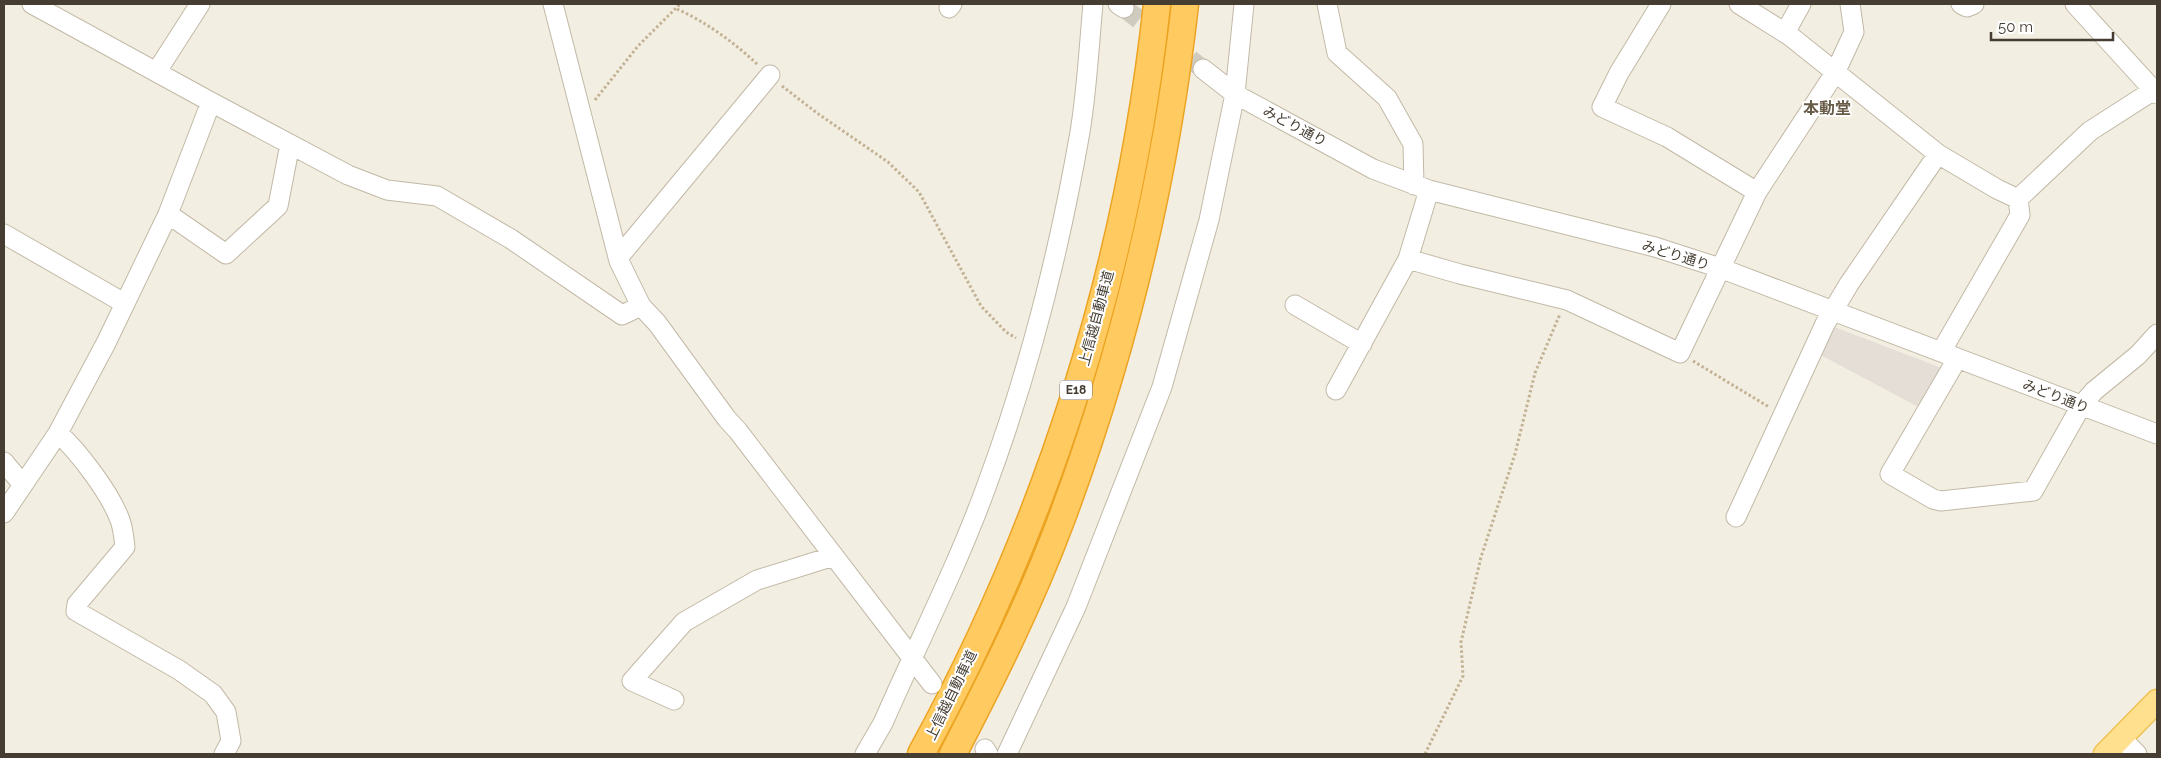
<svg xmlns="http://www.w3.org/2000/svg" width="2161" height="758" viewBox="0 0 2161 758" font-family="Raleway,'Noto Sans JP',sans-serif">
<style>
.industrial{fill:#e4ded7}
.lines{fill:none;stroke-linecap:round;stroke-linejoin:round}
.minor-tunnel{stroke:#d0cbbf;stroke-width:19;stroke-dasharray:19 9;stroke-linecap:butt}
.minor-casing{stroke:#c2b9a6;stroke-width:21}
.major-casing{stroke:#efc154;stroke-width:25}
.highway-casing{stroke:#eca322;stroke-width:29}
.path{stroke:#c2b293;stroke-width:3;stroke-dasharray:2.5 2.5;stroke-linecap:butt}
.minor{stroke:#fff;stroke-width:19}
.major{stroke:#ffe08e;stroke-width:22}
.highway{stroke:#ffcb60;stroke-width:26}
.labels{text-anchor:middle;stroke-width:4;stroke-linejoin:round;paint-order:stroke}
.shield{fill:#fff;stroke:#7d7770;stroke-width:1}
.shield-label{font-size:12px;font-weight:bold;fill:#453d32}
.street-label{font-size:14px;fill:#453d32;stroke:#fff}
.quarter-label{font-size:16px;font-weight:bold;fill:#685c48;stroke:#fff}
</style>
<rect width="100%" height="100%" fill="#f3eee2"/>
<!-- industrial -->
<path class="industrial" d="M1829 325 1947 370 1924 410 1815 352Z"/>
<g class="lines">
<!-- minor-tunnel -->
<path class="minor-tunnel" d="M1124 8 1203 69"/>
<!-- minor casing -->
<g class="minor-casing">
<path id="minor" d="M32 4 211 102 348 175 387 190 437 196 511 239 622 315 641 306
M553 4 619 261 641 306 657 323 727 419 738 431 932 684
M1118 4 1124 8
M1327 4 1337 53 1387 98 1413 144 1414 185
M1661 4 1619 73 1602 107 1667 137 1757 192
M1739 4 1790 36 1938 154 1997 189 2018 199 2090 131 2157 88
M1961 4 1967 7 1974 4
M2075 4 2157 94
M949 8 952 4
M1785 33 1801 4
M1203 69 1235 94 1373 169 1429 190 1655 247 1720 268 2157 434
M157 71 200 4
M1429 190 1408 259 1460 274 1567 300 1680 353 1757 192 1835 73 1854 32 1850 4
M168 214 226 254 278 206 290 144
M4 234 124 303
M618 258 770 75
M1295 305 1362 344
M1941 352 2020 215 2018 199
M1957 359 1890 474 1933 499 1941 501 2033 491 2081 406 2094 391 2138 355 2157 334
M1336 390 1408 259
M58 433C79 452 110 493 120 520 123 528 124 538 125 547L77 604 76 611 179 670 213 694 226 712 231 741 224 754
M4 462 23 485
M4 513 58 433 106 343 168 214 211 102
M1736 517 1825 324 1849 284 1938 154
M674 700 632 681 684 622 757 580 834 556
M2121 738 2137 754
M985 749 988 754
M865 754 883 723C917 645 956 569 985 490 1028 375 1059 253 1080 132 1087 90 1089 46 1093 4
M1007 754 1076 607 1162 387 1209 220 1235 94 1244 4"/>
</g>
<!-- major casing -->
<g class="major-casing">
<path id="major" d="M2105 754 2157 701"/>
</g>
<!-- highway casing -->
<g class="highway-casing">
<path id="highway" d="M921 754C1048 523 1129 266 1157 4
M953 754C992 679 1030 603 1060 523 1123 355 1165 183 1185 4"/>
</g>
<!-- path -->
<path class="path" d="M677 9C706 22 735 43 758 65
M782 86 817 113 888 162 919 192 981 306 1006 332 1016 338
M595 100 638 46 680 4
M1693 361 1769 407
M1425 754 1463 676 1461 642 1481 557 1515 454 1535 373 1560 314"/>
<!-- minor -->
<use href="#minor" class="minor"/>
<!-- major -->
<use href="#major" class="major"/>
<!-- highway -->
<use href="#highway" class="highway"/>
</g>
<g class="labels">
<!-- shield labels -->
<rect class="shield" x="1060" y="380.5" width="32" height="19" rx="4"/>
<g class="shield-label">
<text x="1076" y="394">E18</text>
</g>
<!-- street labels -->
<g class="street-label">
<text transform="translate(1295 126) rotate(28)" y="5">みどり通り</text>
<text transform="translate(1676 255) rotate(17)" y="5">みどり通り</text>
<text transform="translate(1096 318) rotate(-75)" y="5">上信越自動車道</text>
<text transform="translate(2056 396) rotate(21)" y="5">みどり通り</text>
<text transform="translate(951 695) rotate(-64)" y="5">上信越自動車道</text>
</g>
<!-- quarter labels -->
<g class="quarter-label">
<text x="1827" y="114">本動堂</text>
</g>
</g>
<!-- border -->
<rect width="2161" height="758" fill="none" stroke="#453d32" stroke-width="10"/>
<!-- scale -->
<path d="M1991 32v8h122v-8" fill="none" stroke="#453d32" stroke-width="2.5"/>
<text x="1998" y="32" font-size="15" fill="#453d32" stroke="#ffffff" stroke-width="4" paint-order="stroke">50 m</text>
</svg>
